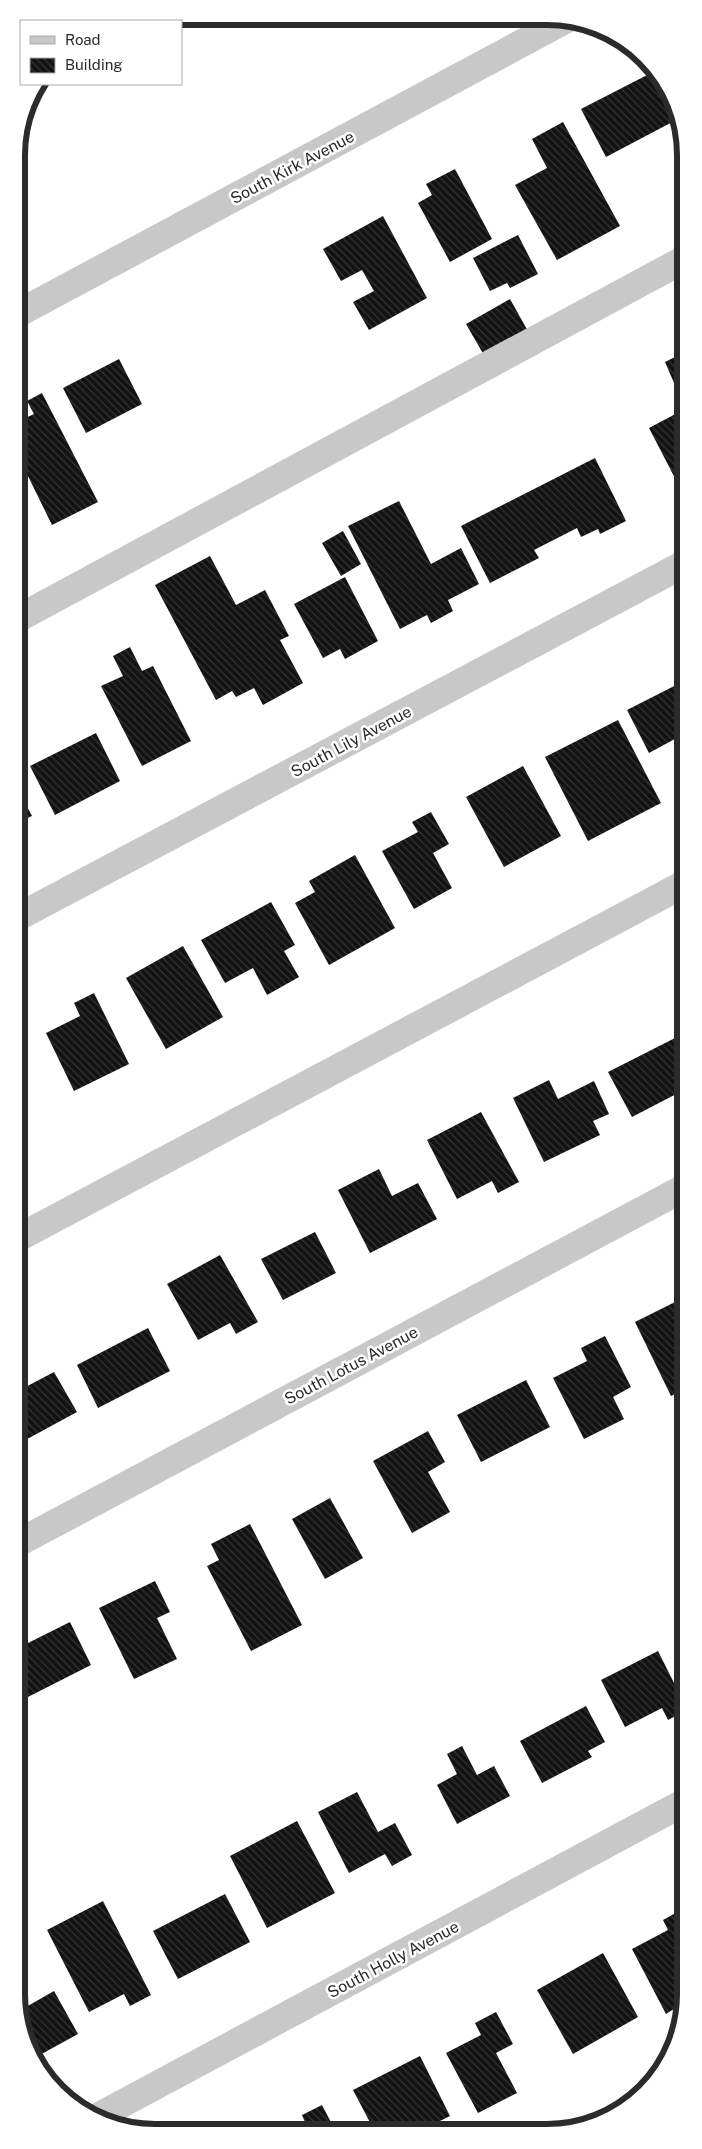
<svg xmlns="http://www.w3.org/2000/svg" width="702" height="2149" viewBox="0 0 702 2149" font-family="'Public Sans',sans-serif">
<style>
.building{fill:url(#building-back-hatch)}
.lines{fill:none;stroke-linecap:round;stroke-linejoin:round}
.minor{stroke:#c8c8c8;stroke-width:28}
.labels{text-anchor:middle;stroke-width:5;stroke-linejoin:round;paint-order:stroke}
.street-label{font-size:16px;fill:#2b2b2b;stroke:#fff}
.rim{fill:none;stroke:#2b2b2b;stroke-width:6}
</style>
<defs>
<pattern id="building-back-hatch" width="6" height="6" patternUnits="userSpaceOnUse" patternTransform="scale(1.25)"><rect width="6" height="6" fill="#121212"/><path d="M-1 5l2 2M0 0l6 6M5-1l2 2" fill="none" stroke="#353535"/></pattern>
</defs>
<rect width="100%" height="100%" fill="#fff"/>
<!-- building -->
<path class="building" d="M653 72 678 119 606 157 581 109Z
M563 122 620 226 557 260 515 185 547 168 532 139Z
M455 169 492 239 450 262 418 203 432 195 426 184Z
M383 216 427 298 369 330 353 302 374 291 362 270 341 281 323 249Z
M518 235 538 274 510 288 507 283 490 291 473 258Z
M510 299 529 333 485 357 466 324Z
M683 353V398L681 399 665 362Z
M119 359 142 404 86 433 63 388Z
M42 393 98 502 52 525 26 472 17 477V422L34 414 27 401Z
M683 410 684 479 677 482 649 428Z
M595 458 626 521 600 534 598 529 581 537 577 528 534 550 539 558 490 583 461 526Z
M399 501 431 564 461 548 479 584 448 600 453 611 431 623 427 615 400 629 348 526Z
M343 531 361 564 341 576 322 543Z
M210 556 236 605 265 590 289 636 280 640 303 683 263 705 254 688 236 697 232 691 216 700 155 585Z
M345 577 378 641 345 659 340 649 323 658 294 604Z
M130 647 142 671 153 666 191 741 142 766 101 686 123 676 113 656Z
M684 681V734L649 753 627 710Z
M618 720 661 803 588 841 545 757Z
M96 733 120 781 55 815 30 766Z
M523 766 561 836 504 867 466 797Z
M17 788 32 816 17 823Z
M431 812 449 844 433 853 452 888 414 909 382 851 418 832 412 822Z
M355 855 395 928 329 965 295 903 315 892 309 881Z
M271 902 295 945 284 951 299 977 267 995 253 968 225 983 201 940Z
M183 946 223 1017 166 1049 126 978Z
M94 993 129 1064 74 1091 46 1033 80 1016 74 1003Z
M677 1037 684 1051V1090L632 1117 608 1072Z
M549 1080 558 1099 594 1081 609 1114 593 1121 600 1135 544 1162 513 1098Z
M18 1090 28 1111 18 1117Z
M481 1112 519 1182 498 1193 492 1181 457 1199 427 1140Z
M379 1169 392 1196 418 1183 437 1219 370 1253 338 1190Z
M315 1232 336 1273 283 1300 261 1259Z
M220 1255 258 1322 236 1334 230 1323 198 1340 167 1284Z
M685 1297V1389L671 1396 635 1322Z
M148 1328 170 1371 98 1408 77 1365Z
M605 1336 631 1387 613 1397 624 1419 584 1439 553 1378 587 1361 581 1348Z
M54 1372 77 1412 18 1444V1391Z
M526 1380 550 1427 481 1462 457 1415Z
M428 1431 445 1462 428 1472 450 1512 412 1533 373 1461Z
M330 1498 363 1558 325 1579 292 1519Z
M250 1524 302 1625 251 1651 207 1566 219 1560 211 1544Z
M155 1581 170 1612 157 1618 177 1659 134 1679 99 1608Z
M70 1622 91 1665 24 1699 18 1689V1648Z
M658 1651 685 1705V1711L668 1720 662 1708 625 1727 601 1680Z
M586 1706 605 1742 588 1751 592 1757 542 1783 520 1741Z
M462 1746 477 1775 494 1766 510 1796 457 1824 437 1785 457 1774 447 1754Z
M357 1792 378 1832 395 1823 412 1855 392 1866 385 1854 349 1873 318 1812Z
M297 1821 335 1893 267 1928 230 1856Z
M225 1894 250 1942 178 1979 153 1931Z
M103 1901 151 1995 130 2006 124 1994 89 2012 47 1930Z
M683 1909 685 1913V2002L666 2014 632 1949 668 1930 663 1920Z
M603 1953 638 2017 573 2054 537 1990Z
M54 1991 78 2034 38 2056 19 2020V2011Z
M496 2012 513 2044 496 2053 517 2093 478 2113 446 2053 481 2035 475 2023Z
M420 2056 450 2116 422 2130H374L353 2090Z
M322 2105 335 2130H302L307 2127 302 2115Z"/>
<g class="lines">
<!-- minor -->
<path class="minor" d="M17 314 567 19
M17 619 683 260
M18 917 684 564
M18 1238 684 884
M18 1543 684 1188
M101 2115 685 1802"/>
</g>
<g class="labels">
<!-- street labels -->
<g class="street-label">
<text transform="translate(292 167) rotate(-28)" y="6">South Kirk Avenue</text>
<text transform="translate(351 741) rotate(-28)" y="6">South Lily Avenue</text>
<text transform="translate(351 1365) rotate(-28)" y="6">South Lotus Avenue</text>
<text transform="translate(393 1959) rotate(-28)" y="6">South Holly Avenue</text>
</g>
</g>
<!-- crop -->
<path d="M0 0H702V2149H0ZM155 25H547A130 130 0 0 1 677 155V1994A130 130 0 0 1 547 2124H155A130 130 0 0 1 25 1994V155A130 130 0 0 1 155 25Z" fill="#fff" fill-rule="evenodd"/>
<path class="rim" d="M155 25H547A130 130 0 0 1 677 155V1994A130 130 0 0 1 547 2124H155A130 130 0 0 1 25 1994V155A130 130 0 0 1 155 25Z"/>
<!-- legend -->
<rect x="20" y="20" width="162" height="65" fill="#ffffff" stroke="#aaaaaa"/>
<rect x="30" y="36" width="25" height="8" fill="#c8c8c8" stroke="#aaaaaa"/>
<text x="65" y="45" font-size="15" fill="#2b2b2b">Road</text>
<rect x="30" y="58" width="25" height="15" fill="url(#building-back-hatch)" stroke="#aaaaaa"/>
<text x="65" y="70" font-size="15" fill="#2b2b2b">Building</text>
</svg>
